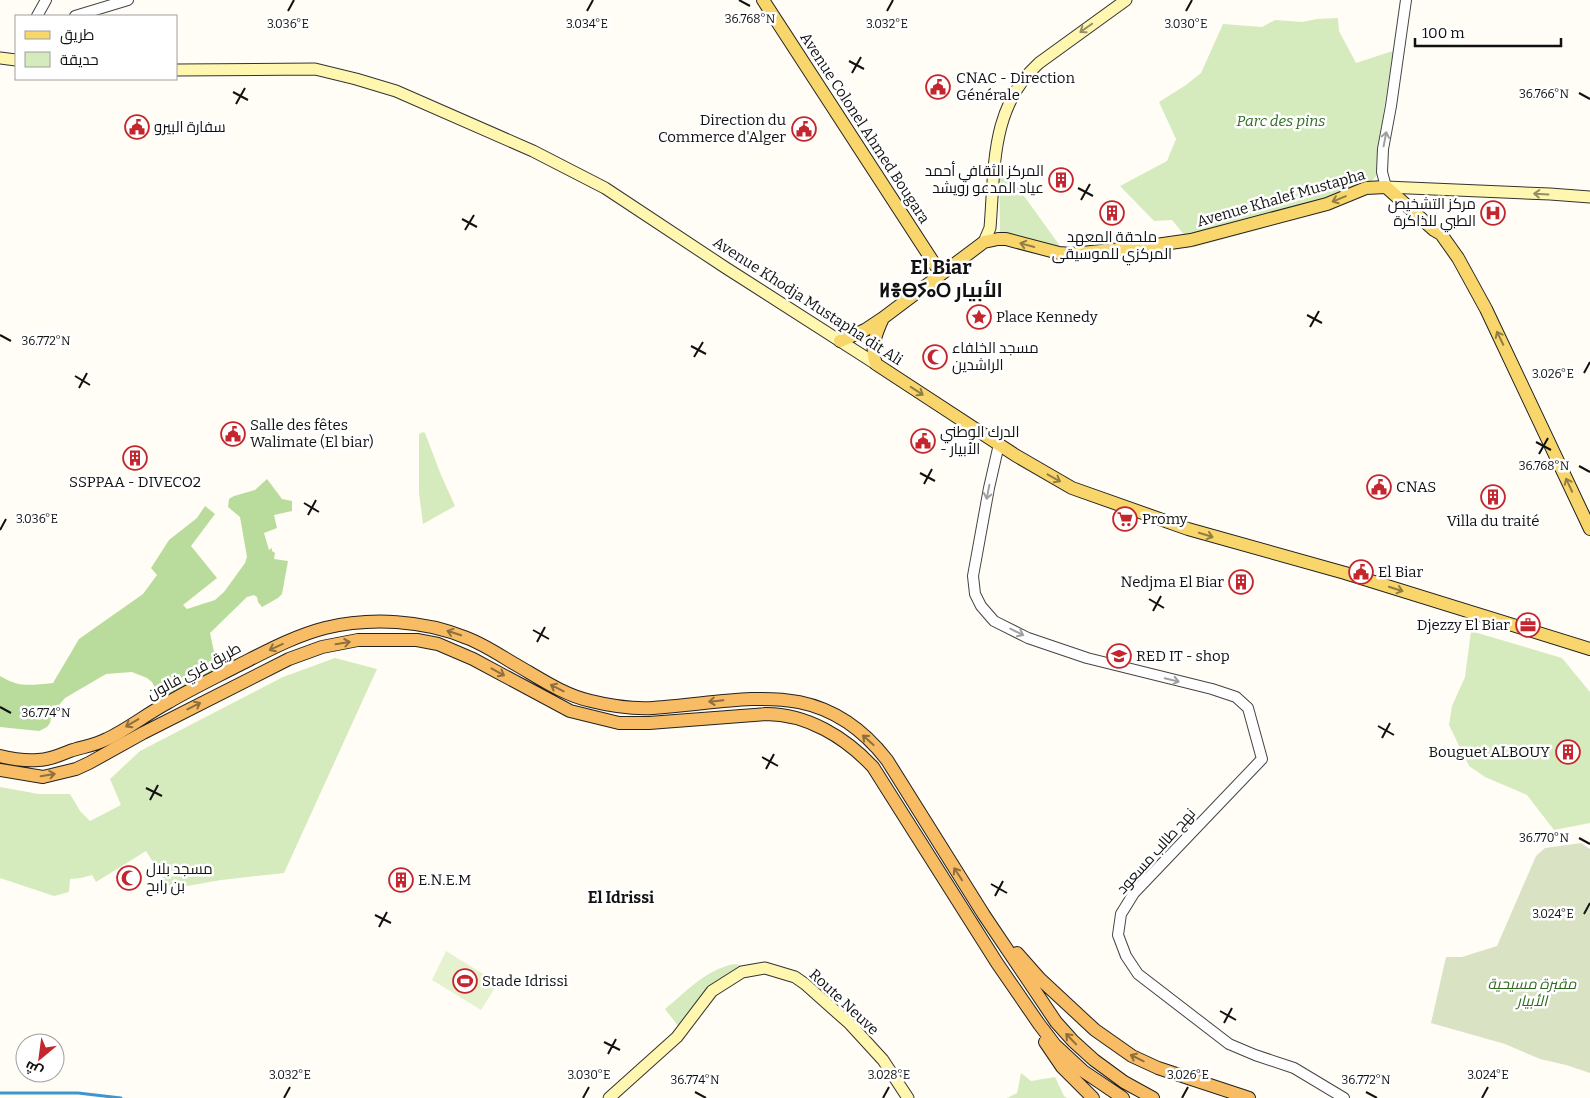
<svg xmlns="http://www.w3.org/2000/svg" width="1590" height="1098" viewBox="0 0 1590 1098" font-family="Bitter,Cairo,'Noto Sans Tifinagh',serif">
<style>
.green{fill:#d5ebbd}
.forest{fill:#b9dc9c}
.cemetery{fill:#d9e3c4}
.pitch{fill:#e6f2cf}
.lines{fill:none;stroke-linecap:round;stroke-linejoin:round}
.stream{stroke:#3f96cf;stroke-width:3}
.tertiary-casing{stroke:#444;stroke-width:12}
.secondary-casing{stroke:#333;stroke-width:13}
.primary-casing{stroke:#222;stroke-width:14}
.trunk-casing{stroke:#222;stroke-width:14}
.tertiary{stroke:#fff;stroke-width:10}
.secondary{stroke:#fff6b0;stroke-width:11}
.primary{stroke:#f9d66b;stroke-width:12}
.trunk{stroke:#f7bc64;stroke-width:12}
.oneway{stroke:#948f68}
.oneway2{stroke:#a0a0a0}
.oneway3{stroke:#917d42}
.oneway4{stroke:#906f3f}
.ticks{fill:none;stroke:#111;stroke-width:2}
.labels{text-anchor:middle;stroke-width:5;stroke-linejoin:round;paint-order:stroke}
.poi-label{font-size:15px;fill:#111;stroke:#fff;text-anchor:start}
.park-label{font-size:15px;font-style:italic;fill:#2f6b1f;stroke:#fff}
.street-label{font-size:15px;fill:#111;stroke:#fff}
.neighbourhood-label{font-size:16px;font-weight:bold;fill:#111;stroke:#fff}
.district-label{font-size:20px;font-weight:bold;fill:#111;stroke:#fff}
.ticks-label{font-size:12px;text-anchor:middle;fill:#111;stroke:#fff;stroke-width:5;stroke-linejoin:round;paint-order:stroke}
</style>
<rect width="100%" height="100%" fill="#fffdf5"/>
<!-- green -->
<path class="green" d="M1338 18 1339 31 1356 63 1393 51 1382 123 1379 173 1371 182 1330 203 1257 230 1194 247 1172 220 1154 221 1120 186 1167 161 1176 139 1159 102 1186 85 1201 73 1223 24 1262 27 1275 20 1302 22 1317 19Z
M999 161 1060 246 1000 235Z
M423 432 425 433 441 475 455 506 423 524 419 493V434Z
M1471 631 1562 658 1590 692V823L1554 830 1527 795 1485 777 1469 766 1449 725 1452 706 1465 677Z
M335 658 377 669 284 873 221 880 170 889 146 851 96 882 92 875 81 878 70 879 69 892 54 896 0 878V787L39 794H70L80 811 90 821 121 805 110 779 140 751 283 677Z
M734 964 740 965 739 968 679 1027 665 1009C687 991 705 970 734 964Z
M1021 1073 1031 1081 1055 1077 1064 1096 1067 1098H1007L1017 1093Z"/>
<!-- forest -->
<path class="forest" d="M267 479 282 499 292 501V511L274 515 277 528 264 533 269 550 272 548V551L275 553 274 559 288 561 282 594 278 598 262 607 258 602 257 597 254 595 247 597 210 633 218 671 159 702 158 694 152 682 147 678 132 672 106 674 65 698 52 713 50 723 47 727 39 731 0 727V676C19 688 31 685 53 683L79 639 143 594 157 575 151 568 169 540 197 518 205 506 215 514 191 546 217 578 183 605 187 609 215 600 224 592 245 563 247 557 240 517 228 507 229 499 234 496 255 490Z"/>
<!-- cemetery -->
<path class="cemetery" d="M1581 843 1590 849V1073L1566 1065 1540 1059 1505 1044 1431 1023 1446 957H1462L1497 946 1536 856 1545 848Z"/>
<!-- pitch -->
<path class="pitch" d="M446 951 498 983 481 1010 432 980Z"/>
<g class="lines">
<!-- stream -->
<path class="stream" d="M0 1093H78L121 1098"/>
<!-- tertiary casing -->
<g class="tertiary-casing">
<path id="tertiary" d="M37 16 46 0
M75 16 128 0
M1386 187 1382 172 1383 149 1391 106 1406 0
M999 444 989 488 973 576 975 594 981 606 994 621 1028 638 1087 658 1212 689 1236 697 1248 708 1262 759 1134 893 1121 914 1118 935 1126 956 1138 974 1229 1044 1255 1055 1294 1068 1344 1098"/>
</g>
<!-- secondary casing -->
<g class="secondary-casing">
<path id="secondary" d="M0 58 16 60
M176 70 315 69 356 79 396 91 533 151 605 188 726 268 876 364
M1386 187 1550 194 1590 197
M984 242 990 228C995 168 990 107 1039 63L1126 0
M609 1098 677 1037 712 991 742 972 765 968 795 977 805 984 850 1024 883 1060 908 1098"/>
</g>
<!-- primary casing -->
<g class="primary-casing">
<path id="primary" d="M763 0 941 274
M840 341 865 330 883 318
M1590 529 1486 309 1458 258 1441 234 1434 230 1386 187 1366 188 1327 204 1191 240 1142 247 1071 254 1059 253 1006 239H998L984 242 883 318C876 333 870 348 876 364L1015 455 1072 488 1188 529 1345 573 1590 649"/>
</g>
<!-- trunk casing -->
<g class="trunk-casing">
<path id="trunk" d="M0 756C12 759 26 761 38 760 50 760 60 755 70 751 82 747 96 745 107 739 128 729 148 713 169 702 191 689 214 678 237 666 265 652 294 636 325 628 370 617 424 620 467 638 483 644 498 654 513 663 538 677 563 695 591 701 611 706 632 709 653 708 745 702 820 674 887 760L984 915 1056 1022 1073 1041 1094 1060 1124 1082 1153 1098
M0 770 43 777 76 769 89 763 143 733 289 659 322 647 358 640H417L438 644 473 659 570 711 619 723H649L766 714C807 714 845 737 873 767L997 963 1039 1024 1055 1045 1083 1071 1123 1098
M1017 953 1040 979 1095 1030 1132 1056 1158 1068 1249 1098
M1045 1042 1062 1067 1093 1098"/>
</g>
<!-- tertiary -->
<use href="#tertiary" class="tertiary"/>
<!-- secondary -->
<use href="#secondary" class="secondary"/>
<!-- primary -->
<use href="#primary" class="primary"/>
<!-- trunk -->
<use href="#trunk" class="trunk"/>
</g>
<!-- one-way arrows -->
<defs><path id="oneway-shaft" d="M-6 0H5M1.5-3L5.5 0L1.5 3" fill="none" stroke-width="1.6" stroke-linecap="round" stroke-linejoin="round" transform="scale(1.25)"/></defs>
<g class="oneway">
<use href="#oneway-shaft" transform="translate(1086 28) rotate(145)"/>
<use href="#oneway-shaft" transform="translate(1541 194) rotate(-177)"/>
</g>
<g class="oneway2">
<use href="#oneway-shaft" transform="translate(1385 139) rotate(-79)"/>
<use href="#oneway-shaft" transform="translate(988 492) rotate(101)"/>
<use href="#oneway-shaft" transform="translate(1017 632) rotate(27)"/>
<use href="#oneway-shaft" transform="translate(1172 680) rotate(13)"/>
</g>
<g class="oneway3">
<use href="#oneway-shaft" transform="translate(1339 199) rotate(158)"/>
<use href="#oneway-shaft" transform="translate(1027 245) rotate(-165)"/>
<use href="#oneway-shaft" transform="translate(1500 338) rotate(-116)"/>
<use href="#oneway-shaft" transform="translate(917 391) rotate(33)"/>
<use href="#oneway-shaft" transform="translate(1054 478) rotate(29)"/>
<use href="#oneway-shaft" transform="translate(1569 485) rotate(-115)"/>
<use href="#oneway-shaft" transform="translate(1206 535) rotate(17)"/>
<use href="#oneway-shaft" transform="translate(1396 589) rotate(18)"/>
</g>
<g class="oneway4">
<use href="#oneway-shaft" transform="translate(454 633) rotate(-162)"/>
<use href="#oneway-shaft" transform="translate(343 643) rotate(-9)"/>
<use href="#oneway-shaft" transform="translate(276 647) rotate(155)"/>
<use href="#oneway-shaft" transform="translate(498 672) rotate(29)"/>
<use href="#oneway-shaft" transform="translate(557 688) rotate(-153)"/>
<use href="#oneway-shaft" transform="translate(716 701) rotate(174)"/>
<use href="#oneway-shaft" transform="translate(194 706) rotate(-27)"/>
<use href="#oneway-shaft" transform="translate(132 723) rotate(149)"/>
<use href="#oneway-shaft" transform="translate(868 740) rotate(-138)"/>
<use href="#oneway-shaft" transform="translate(48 775) rotate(-10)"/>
<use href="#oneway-shaft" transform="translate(958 874) rotate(-123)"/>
<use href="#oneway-shaft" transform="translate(1071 1039) rotate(-134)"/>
<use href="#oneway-shaft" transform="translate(1137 1058) rotate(-154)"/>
</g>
<!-- ticks -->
<path class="ticks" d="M739 0 750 6M288 11 294 0M587 11 593 0M887 11 893 0M1186 11 1192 0M849 61 864 69M852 73 861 57M233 92 248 100M1579 93 1590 99M236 104 245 88M1078 188 1093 196M1081 200 1090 184M462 219 477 227M465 230 474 215M1307 315 1322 323M1310 327 1319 311M0 335 11 341M691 346 706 354M694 357 703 342M1584 373 1590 362M75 376 90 385M79 388 87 373M1536 442 1551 450M1539 454 1548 438M1579 466 1590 472M920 473 935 481M924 484 932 469M304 503 319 512M308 515 316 500M0 530 6 519M1149 599 1164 608M1153 611 1161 596M533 630 549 639M537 642 545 627M0 707 11 713M1378 726 1394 735M1382 738 1390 723M762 757 778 766M766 769 774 754M146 788 162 796M150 800 158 785M1579 838 1590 844M991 884 1007 893M995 896 1003 881M1584 914 1590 903M375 915 391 923M379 927 387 912M1220 1011 1236 1020M1224 1023 1232 1008M604 1042 620 1050M608 1054 616 1039M695 1092 706 1098M1366 1092 1377 1098M284 1098 290 1087M583 1098 589 1087M883 1098 889 1087M1182 1098 1188 1087M1482 1098 1488 1087"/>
<!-- icons -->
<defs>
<g id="civic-ring" transform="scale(1.25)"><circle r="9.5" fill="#fff" stroke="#c4262e" stroke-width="1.5"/><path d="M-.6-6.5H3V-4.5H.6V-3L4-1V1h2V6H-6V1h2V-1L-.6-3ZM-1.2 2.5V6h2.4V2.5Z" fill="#c4262e"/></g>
<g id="building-ring" transform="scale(1.25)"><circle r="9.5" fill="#fff" stroke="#c4262e" stroke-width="1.5"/><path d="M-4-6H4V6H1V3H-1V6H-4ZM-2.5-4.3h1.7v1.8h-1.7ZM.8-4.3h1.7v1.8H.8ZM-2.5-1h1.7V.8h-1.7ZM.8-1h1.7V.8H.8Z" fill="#c4262e"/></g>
<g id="hospital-ring" transform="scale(1.25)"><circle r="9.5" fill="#fff" stroke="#c4262e" stroke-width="1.5"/><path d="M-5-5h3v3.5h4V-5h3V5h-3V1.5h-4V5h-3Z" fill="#c4262e"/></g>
<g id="sight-ring" transform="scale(1.25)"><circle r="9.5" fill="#fff" stroke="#c4262e" stroke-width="1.5"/><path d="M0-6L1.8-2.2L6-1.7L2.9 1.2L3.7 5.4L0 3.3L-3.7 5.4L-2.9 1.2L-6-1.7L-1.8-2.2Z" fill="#c4262e"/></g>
<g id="mosque-ring" transform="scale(1.25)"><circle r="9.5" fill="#fff" stroke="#c4262e" stroke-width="1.5"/><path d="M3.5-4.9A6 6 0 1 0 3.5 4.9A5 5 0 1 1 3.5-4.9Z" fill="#c4262e"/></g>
<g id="supermarket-ring" transform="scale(1.25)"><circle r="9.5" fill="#fff" stroke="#c4262e" stroke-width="1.5"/><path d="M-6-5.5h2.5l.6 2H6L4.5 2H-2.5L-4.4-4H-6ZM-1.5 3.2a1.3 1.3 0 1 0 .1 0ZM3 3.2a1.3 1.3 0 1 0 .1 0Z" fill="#c4262e"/></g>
<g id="office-ring" transform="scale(1.25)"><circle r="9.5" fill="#fff" stroke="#c4262e" stroke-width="1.5"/><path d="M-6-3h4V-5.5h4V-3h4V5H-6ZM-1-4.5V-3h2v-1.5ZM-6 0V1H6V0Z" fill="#c4262e"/></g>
<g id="school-ring" transform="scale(1.25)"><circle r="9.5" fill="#fff" stroke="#c4262e" stroke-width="1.5"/><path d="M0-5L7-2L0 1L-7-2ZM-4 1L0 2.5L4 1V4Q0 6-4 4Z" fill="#c4262e"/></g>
<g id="stadium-ring" transform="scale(1.25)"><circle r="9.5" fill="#fff" stroke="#c4262e" stroke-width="1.5"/><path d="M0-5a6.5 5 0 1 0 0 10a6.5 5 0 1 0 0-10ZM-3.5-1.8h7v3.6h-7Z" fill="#c4262e"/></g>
</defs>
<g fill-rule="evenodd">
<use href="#civic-ring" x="938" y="87"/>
<use href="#civic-ring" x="137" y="127"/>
<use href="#civic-ring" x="804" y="129"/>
<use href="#building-ring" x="1061" y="180"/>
<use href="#building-ring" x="1112" y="213"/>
<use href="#hospital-ring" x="1493" y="213"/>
<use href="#sight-ring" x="979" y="317"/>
<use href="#mosque-ring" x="935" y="357"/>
<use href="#civic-ring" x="233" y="434"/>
<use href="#civic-ring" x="923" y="441"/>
<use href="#building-ring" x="135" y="458"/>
<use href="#civic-ring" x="1379" y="487"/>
<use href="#building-ring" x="1493" y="497"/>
<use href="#supermarket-ring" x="1125" y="519"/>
<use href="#civic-ring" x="1361" y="572"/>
<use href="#building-ring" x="1241" y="582"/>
<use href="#office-ring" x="1528" y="625"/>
<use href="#school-ring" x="1119" y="656"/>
<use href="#building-ring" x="1568" y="752"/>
<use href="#mosque-ring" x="129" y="878"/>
<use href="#building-ring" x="401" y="880"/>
<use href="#stadium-ring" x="465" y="981"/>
</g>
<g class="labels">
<!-- poi labels -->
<g class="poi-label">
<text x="956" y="83">CNAC - Direction<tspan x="956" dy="17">Générale</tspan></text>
<text x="786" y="125" text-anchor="end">Direction du<tspan x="786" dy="17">Commerce d'Alger</tspan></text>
<text x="154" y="132">سفارة البيرو</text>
<text x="1044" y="176" text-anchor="end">المركز الثقافي أحمد<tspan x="1044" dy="17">عياد المدعو رويشد</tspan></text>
<text x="1476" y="209" text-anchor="end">مركز التشخيص<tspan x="1476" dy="17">الطبي للذاكرة</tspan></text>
<text x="1112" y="242" text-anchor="middle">ملحقة المعهد<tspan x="1112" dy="17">المركزي للموسيقى</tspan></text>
<text x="996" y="322">Place Kennedy</text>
<text x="952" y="353">مسجد الخلفاء<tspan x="952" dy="17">الراشدين</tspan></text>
<text x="250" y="430">Salle des fêtes<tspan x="250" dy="17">Walimate (El biar)</tspan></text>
<text x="940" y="437">الدرك الوطني<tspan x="940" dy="17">- الأبيار</tspan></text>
<text x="135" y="487" text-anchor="middle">SSPPAA - DIVECO2</text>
<text x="1396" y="492">CNAS</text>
<text x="1142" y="524">Promy</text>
<text x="1493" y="526" text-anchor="middle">Villa du traité</text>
<text x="1378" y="577">El Biar</text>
<text x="1224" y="587" text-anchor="end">Nedjma El Biar</text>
<text x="1510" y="630" text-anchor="end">Djezzy El Biar</text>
<text x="1136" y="661">RED IT - shop</text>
<text x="1550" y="757" text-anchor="end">Bouguet ALBOUY</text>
<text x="146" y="874">مسجد بلال<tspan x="146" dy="17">بن رابح</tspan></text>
<text x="418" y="885">E.N.E.M</text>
<text x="482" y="986">Stade Idrissi</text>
</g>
<!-- park labels -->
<g class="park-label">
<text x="1281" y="126">Parc des pins</text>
<text x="1532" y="989">مقبرة مسيحية<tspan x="1532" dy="17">الأبيار</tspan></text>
</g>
<!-- street labels -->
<g class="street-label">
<text transform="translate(865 128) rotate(57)" y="5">Avenue Colonel Ahmed Bougara</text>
<text transform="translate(1281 198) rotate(-16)" y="5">Avenue Khalef Mustapha</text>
<text transform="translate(808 301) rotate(33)" y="5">Avenue Khodja Mustapha dit Ali</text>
<text transform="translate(194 671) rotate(-28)" y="5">طريق فري فالون</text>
<text transform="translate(1156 851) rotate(-48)" y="5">نهج طالب مسعود</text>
<text transform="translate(844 1002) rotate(43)" y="5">Route Neuve</text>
</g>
<!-- neighbourhood labels -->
<g class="neighbourhood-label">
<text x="621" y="903">El Idrissi</text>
</g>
<!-- district labels -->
<g class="district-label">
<text x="941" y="274">El Biar<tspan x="941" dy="23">ⵍⴻⴱⵢⴰⵔ الأبيار</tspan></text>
</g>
</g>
<g class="ticks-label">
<text x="750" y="23">36.768°N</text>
<text x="288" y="28">3.036°E</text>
<text x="587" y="28">3.034°E</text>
<text x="887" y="28">3.032°E</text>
<text x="1186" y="28">3.030°E</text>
<text x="1544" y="98">36.766°N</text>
<text x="46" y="345">36.772°N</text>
<text x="1553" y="378">3.026°E</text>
<text x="1544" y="470">36.768°N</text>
<text x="37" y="523">3.036°E</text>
<text x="46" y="717">36.774°N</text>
<text x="1544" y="842">36.770°N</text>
<text x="1553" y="918">3.024°E</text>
<text x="290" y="1079">3.032°E</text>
<text x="589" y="1079">3.030°E</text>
<text x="889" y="1079">3.028°E</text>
<text x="1188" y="1079">3.026°E</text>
<text x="1488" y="1079">3.024°E</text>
<text x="695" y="1084">36.774°N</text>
<text x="1366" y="1084">36.772°N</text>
</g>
<!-- legend -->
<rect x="15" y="15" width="162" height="65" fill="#ffffff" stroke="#a0a0a0"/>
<rect x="25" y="31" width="25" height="8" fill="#f9d66b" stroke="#a0a0a0"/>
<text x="60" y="40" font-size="15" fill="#111111">طريق</text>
<rect x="25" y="52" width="25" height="15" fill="#d5ebbd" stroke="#a0a0a0"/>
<text x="60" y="65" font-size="15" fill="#111111">حديقة</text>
<!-- north arrow -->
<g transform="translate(40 1058) rotate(209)"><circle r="24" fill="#ffffff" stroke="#a0a0a0"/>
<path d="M0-4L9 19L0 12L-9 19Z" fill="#c4262e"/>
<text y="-8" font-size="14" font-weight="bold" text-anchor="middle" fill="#111111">ش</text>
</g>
<!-- scale -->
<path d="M1415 38v8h146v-8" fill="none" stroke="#111111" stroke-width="2.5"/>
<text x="1422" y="38" font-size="15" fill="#111111" stroke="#ffffff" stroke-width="4" paint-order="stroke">100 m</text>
</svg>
